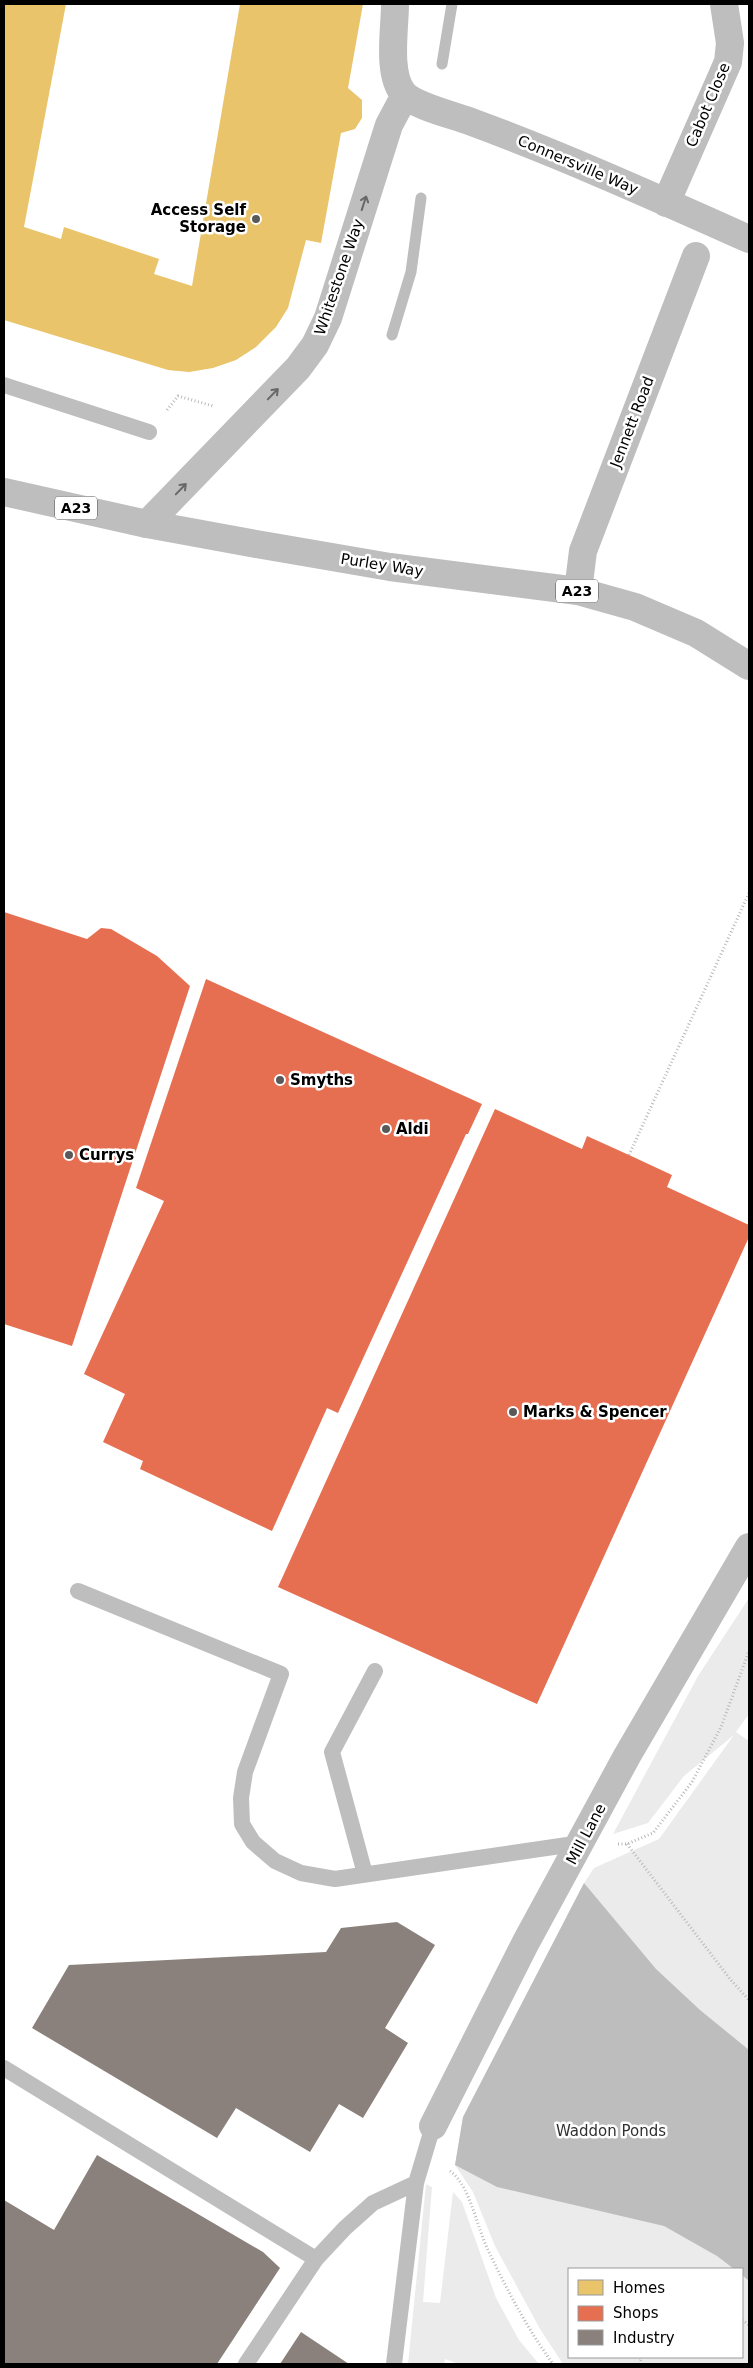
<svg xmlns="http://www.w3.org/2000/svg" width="753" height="2368" viewBox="0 0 753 2368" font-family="'DejaVu Sans',sans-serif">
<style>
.green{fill:#ebebeb;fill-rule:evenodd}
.water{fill:#bdbdbd}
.homes{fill:#e9c46a}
.shops{fill:#e76f51}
.industry{fill:#8a817c}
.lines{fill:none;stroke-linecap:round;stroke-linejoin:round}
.stream{stroke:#bdbdbd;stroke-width:11}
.path{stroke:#b9b9b9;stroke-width:3;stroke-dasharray:1 2.5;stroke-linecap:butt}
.service{stroke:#bebebe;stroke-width:16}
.minor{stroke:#bebebe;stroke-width:28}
.trunk{stroke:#bebebe;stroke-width:28}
.oneway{stroke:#686868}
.poi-dot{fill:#595959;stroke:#fff;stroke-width:2}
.labels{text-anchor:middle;stroke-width:5;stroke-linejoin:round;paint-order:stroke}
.shield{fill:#fff;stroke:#4c4c4c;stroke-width:1}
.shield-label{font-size:14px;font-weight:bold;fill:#000}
.street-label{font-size:15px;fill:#000;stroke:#fff}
.poi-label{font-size:15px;font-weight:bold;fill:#000;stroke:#fff;text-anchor:start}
.park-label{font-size:15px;fill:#313131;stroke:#fff}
</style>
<rect width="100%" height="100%" fill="#fff"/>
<!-- green -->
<path class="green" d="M749 1598V1714L736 1732 749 1741V2364H563L540 2329 495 2246 473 2192 455 2165 463 2117 584 1883 594 1868 659 1839 734 1735 684 1776 648 1823 613 1834 698 1676ZM569 2269H742V2357H569Z
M426 2184 432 2187 423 2302 440 2303 453 2192 462 2202 496 2298 519 2340 539 2364H459L445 2359 444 2364H408Z"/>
<!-- water -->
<path class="water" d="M584 1883 656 1969 700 2010 749 2050V2281L742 2275V2269H734L717 2256 664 2226 497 2187 455 2165 463 2117Z"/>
<!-- homes -->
<path class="homes" d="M4 4H66L24 227 61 239 64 227 159 259 154 274 192 286 240 4H363L348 88 362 100V118L355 129 341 133 321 243 306 240 288 308 276 327 256 347 236 360 213 368 189 372 168 370 4 320Z"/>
<!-- shops -->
<path class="shops" d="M4 912 87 939 101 928 111 929 157 956 190 986 72 1346 4 1324Z
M206 979 482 1104 468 1134H466L338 1413 327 1408 272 1531 140 1469 143 1461 103 1442 125 1394 84 1374 164 1201 136 1188Z
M495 1109 582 1149 587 1136 629 1155 672 1175 667 1187 749 1225V1237L537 1704 278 1587Z"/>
<!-- industry -->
<path class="industry" d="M397 1922 435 1945 385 2028 408 2043 363 2118 339 2104 310 2152 236 2108 217 2138 32 2028 69 1965 326 1952 341 1928Z
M97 2155 263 2252 280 2268 217 2364H4V2200L54 2230Z
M301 2332 349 2364H280Z"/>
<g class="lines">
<!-- stream -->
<path class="stream" d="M442 64 452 4
M392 335 411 272 421 198"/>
<!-- path -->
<path class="path" d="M167 410 178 396 213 406
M629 1155 749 893
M618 1844H627L653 1833 692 1782 721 1727 749 1651
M627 1844 730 1979 749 2000
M450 2171C470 2185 477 2228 488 2250 507 2290 527 2328 553 2364
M742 2320 749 2325
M639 2364 642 2357"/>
<!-- service -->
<path class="service" d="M4 385 149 432
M78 1591 281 1674 245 1772 241 1798 242 1824 253 1842 275 1861 301 1873 335 1879 581 1843
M365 1874 332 1752 375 1671
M4 2068 316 2259
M246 2364 316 2259 345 2228 373 2203 416 2183 433 2126
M394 2364 416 2183"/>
<!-- minor -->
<path class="minor" d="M395 4C395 29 387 73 403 93 414 106 453 115 469 121 564 156 657 198 749 239
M666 203 728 62 730 43 724 4
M147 524 298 368 315 345 328 318 389 125 405 95
M578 591 583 551 696 256
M433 2126 526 1942 627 1756 749 1547"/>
<!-- trunk -->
<path class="trunk" d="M4 492 147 524 256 544 390 567 578 591 635 607 696 633 749 666"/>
</g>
<!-- one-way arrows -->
<defs><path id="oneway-shaft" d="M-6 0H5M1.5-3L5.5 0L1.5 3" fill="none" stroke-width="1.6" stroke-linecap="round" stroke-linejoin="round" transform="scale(1.25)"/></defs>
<g class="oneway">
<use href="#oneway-shaft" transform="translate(364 203) rotate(-72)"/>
<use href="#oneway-shaft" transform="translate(273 394) rotate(-46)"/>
<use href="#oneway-shaft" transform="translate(181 489) rotate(-46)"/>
</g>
<!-- markers -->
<g class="poi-dot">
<circle cx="256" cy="219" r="5"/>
<circle cx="280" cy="1080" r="5"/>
<circle cx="386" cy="1129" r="5"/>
<circle cx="69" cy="1155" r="5"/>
<circle cx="513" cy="1412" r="5"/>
</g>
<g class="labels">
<!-- shield labels -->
<g class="shield">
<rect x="55" y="496.5" width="42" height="23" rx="4"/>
<rect x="556" y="579.5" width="42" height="23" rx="4"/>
</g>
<g class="shield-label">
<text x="76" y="513">A23</text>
<text x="577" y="596">A23</text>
</g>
<!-- street labels -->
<g class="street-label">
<text transform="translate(708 105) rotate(-67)" y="5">Cabot Close</text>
<text transform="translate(578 165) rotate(23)" y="5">Connersville Way</text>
<text transform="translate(339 277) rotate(-71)" y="5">Whitestone Way</text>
<text transform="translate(632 422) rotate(-69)" y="5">Jennett Road</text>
<text transform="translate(382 565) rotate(9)" y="5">Purley Way</text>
<text transform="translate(586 1834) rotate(-62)" y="5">Mill Lane</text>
</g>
<!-- poi labels -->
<g class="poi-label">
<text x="246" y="215" text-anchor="end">Access Self<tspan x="246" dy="17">Storage</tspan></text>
<text x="290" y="1085">Smyths</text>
<text x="396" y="1134">Aldi</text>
<text x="79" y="1160">Currys</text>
<text x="523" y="1417">Marks &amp; Spencer</text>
</g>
<!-- park labels -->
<g class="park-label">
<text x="611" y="2136">Waddon Ponds</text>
</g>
</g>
<!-- border -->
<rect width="753" height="2368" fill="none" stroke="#000000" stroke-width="10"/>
<!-- legend -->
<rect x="568" y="2268" width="175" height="90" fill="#ffffff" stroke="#999999"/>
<rect x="578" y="2280" width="25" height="15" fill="#e9c46a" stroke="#999999"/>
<text x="613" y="2293" font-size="15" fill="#000000">Homes</text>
<rect x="578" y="2306" width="25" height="15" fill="#e76f51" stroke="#999999"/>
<text x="613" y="2318" font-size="15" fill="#000000">Shops</text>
<rect x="578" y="2330" width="25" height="15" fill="#8a817c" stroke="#999999"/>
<text x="613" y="2343" font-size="15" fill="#000000">Industry</text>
</svg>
